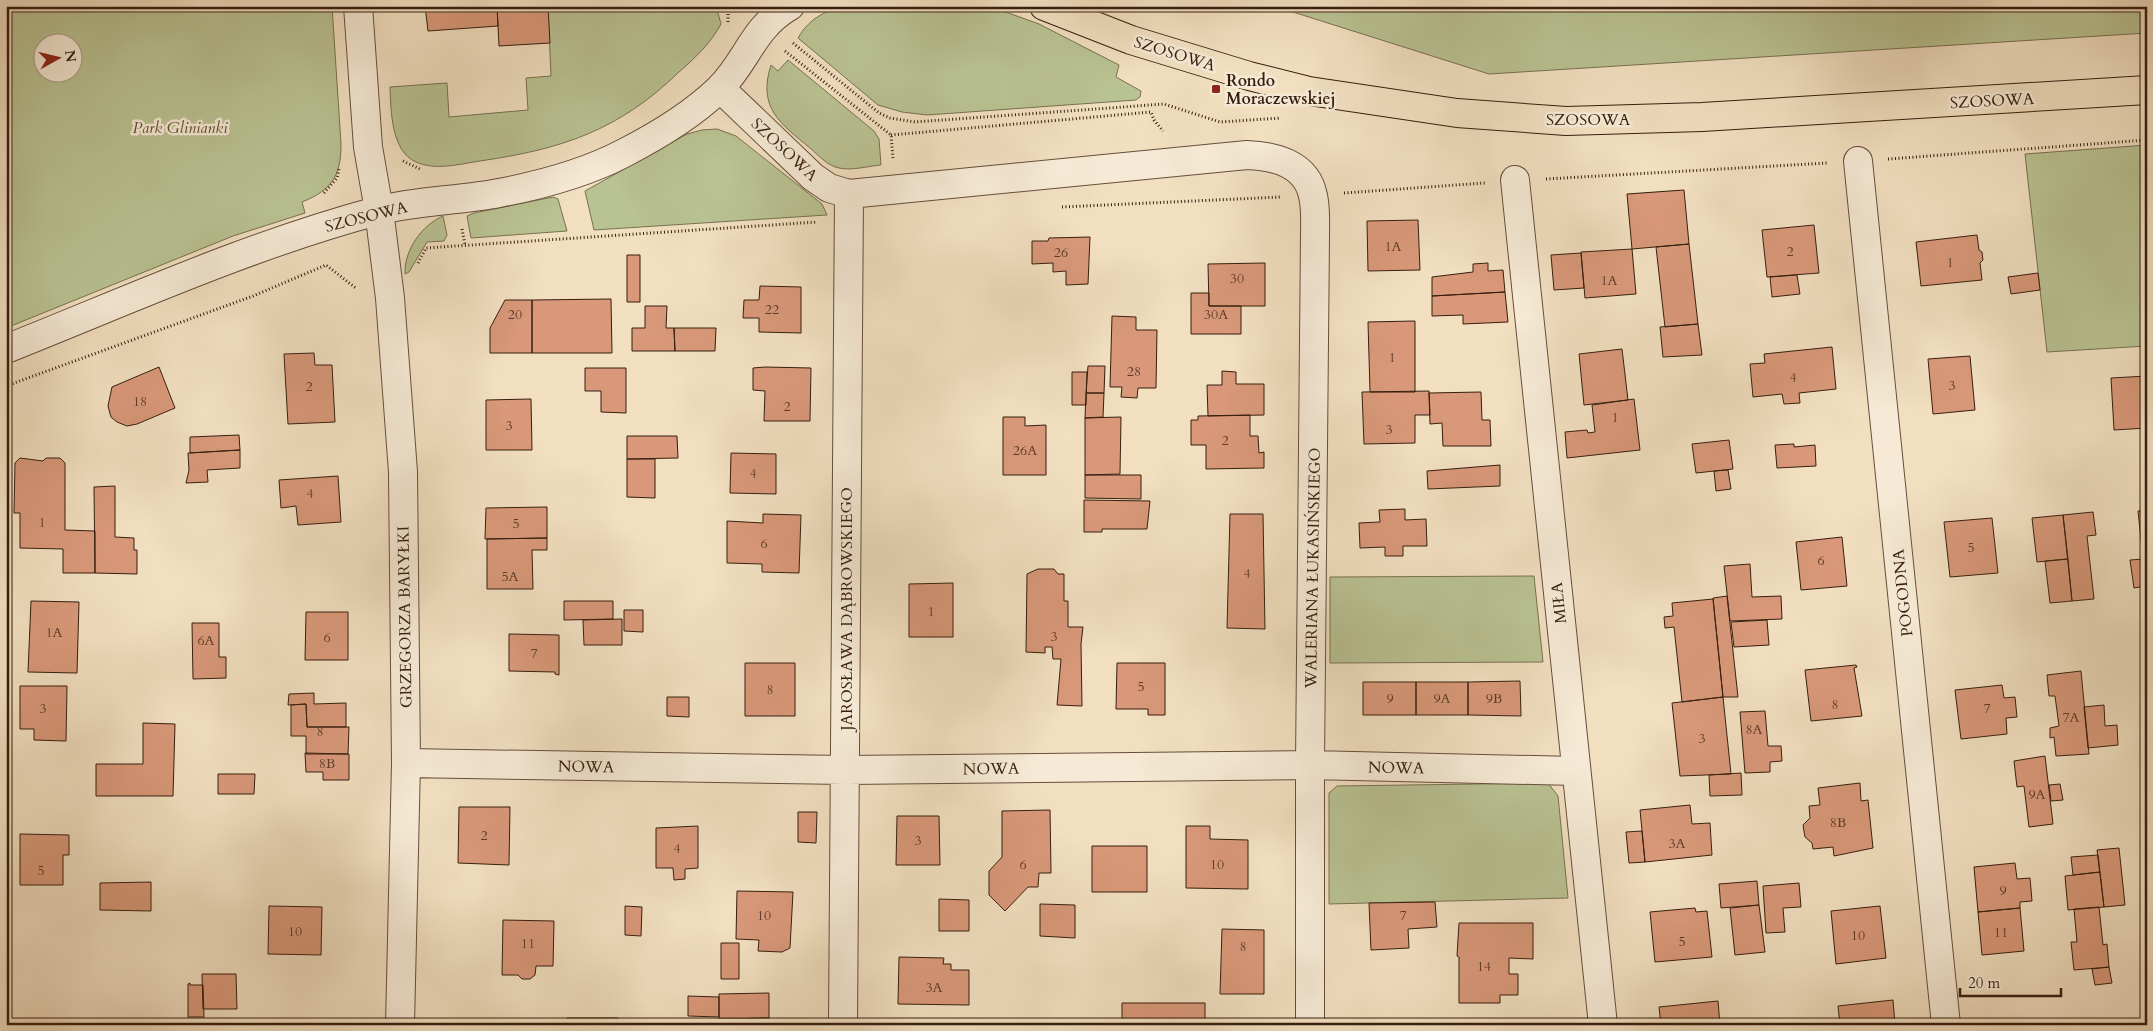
<svg xmlns="http://www.w3.org/2000/svg" width="2153" height="1031" viewBox="0 0 2153 1031" font-family="Cardo,serif">
<style>
.green{fill:#b9c292;stroke:#787050;fill-rule:evenodd}
.building{fill:#d89879;stroke:#371e0f}
.lines{fill:none;stroke-linecap:round;stroke-linejoin:round}
.minor-casing{stroke:#664e3b;stroke-width:30}
.major-casing{stroke:#371e0f;stroke-width:30}
.path{stroke:#371e0f;stroke-width:3;stroke-dasharray:1 2.5;stroke-linecap:butt}
.minor{stroke:#f6ead6;stroke-width:28}
.major{stroke:#f1dfc0;stroke-width:28}
.poi-dot{fill:#8f2418;stroke:#f6ead6;stroke-width:2}
.labels{text-anchor:middle;stroke-width:5;stroke-linejoin:round;paint-order:stroke}
.number-label{font-size:14px;fill:#5f3c2a}
.street-label{font-size:16px;fill:#371e0f;stroke:#f6ead6}
.poi-label{font-size:16px;font-weight:bold;fill:#371e0f;stroke:#f6ead6;text-anchor:start}
.park-label{font-size:16px;font-style:italic;fill:#5e4f36;stroke:#f6ead6}
</style>
<rect width="100%" height="100%" fill="#f1dfc0"/>
<filter id="stains"><feTurbulence type="fractalNoise" baseFrequency=".004" numOctaves="4"/><feColorMatrix values="0 0 0 0 .2 0 0 0 0 .09 0 0 0 0 .02 0 0 0 .5 -.17"/></filter>
<radialGradient id="worn" r=".72"><stop offset=".6" stop-color="#630" stop-opacity="0"/><stop offset="1" stop-color="#630" stop-opacity=".3"/></radialGradient>
<!-- green -->
<path class="green" d="M6 6H332L341 144C341 176 332 190 302 202L305 213 233 236 6 328ZM42 42H72V72H42Z
M548 6H716L721 24C710 44 696 57 679 72 618 131 562 149 480 161 459 164 436 171 416 162 391 151 391 111 390 87L447 83 449 117 528 110 526 78 551 76Z
M845 6H989L1039 24 1119 65 1116 77 1141 91 1140 97 1136 100 927 115 902 112 878 105 798 38C809 19 824 11 845 6Z
M1274 6H2147V33L1489 74Z
M788 60 874 131 879 139 881 165C869 166 851 171 839 168 828 166 819 156 810 148 781 124 757 108 771 65L778 71Z
M717 129 736 136 822 204 827 215 594 230 585 191 687 134 702 130Z
M2147 145V346L2047 352 2025 154Z
M553 197 558 199 567 231 471 238 467 216 474 213Z
M443 216 447 235 444 241 427 242 409 272 405 274C404 250 422 225 443 216Z
M1534 576 1543 662 1330 663V577Z
M1548 783 1558 796 1568 898 1329 904V793L1337 786Z"/>
<!-- building -->
<path class="building" d="M425 6H497L498 26 428 31Z
M497 6H548L550 43 499 46Z
M1684 190 1689 244 1632 249 1627 194Z
M1418 220 1420 270 1368 271 1367 221Z
M1814 225 1819 273 1767 277 1762 230Z
M1977 235 1979 250 1982 252 1983 260 1980 263 1982 280 1921 286 1916 242Z
M1090 237 1088 284 1066 285V271L1053 272V263L1032 264V241H1048L1049 238Z
M1689 244 1698 324 1665 327 1656 247Z
M1632 249 1636 294 1585 298 1581 252Z
M1581 253 1584 288 1554 290 1551 255Z
M627 255H640V302H627Z
M1265 263V306H1209L1208 264Z
M1488 263V271L1503 270 1505 292 1432 296V277L1473 272V264Z
M2038 273 2040 290 2011 294 2008 277Z
M1797 275 1800 294 1772 297 1770 277Z
M760 286 801 287V333L759 332V318H743L744 300H759Z
M1505 292 1508 322 1463 324V315L1432 316V296Z
M1191 293H1209V306H1241V334H1191Z
M611 299 612 353H532V300Z
M505 300H532V353H490V328Z
M645 306H667L666 328H674L675 351H632V328H645Z
M1112 316 1136 317V330H1157L1156 388H1138L1137 398 1121 397 1122 387H1110Z
M1415 321V392H1370L1368 322Z
M1698 324 1702 355 1663 357 1660 327Z
M674 328H716L715 351H675Z
M1832 347 1836 389 1799 393 1800 403 1784 404 1782 394 1753 397 1750 364 1765 363 1764 354Z
M1622 349 1628 400 1584 405 1579 354Z
M314 353 315 365H332L335 422 288 424 284 354Z
M1970 356 1975 410 1933 414 1928 359Z
M1088 366H1105L1104 393H1086Z
M159 367 175 408 137 424 127 426 117 422 111 417 108 406 112 387Z
M765 367 811 368 810 421H764L765 391 753 390V368Z
M585 368H626V413L601 412V391H585Z
M1222 371 1236 372V384H1264V415L1208 416 1207 385H1222Z
M1072 372H1087L1086 405H1072Z
M2147 376V428L2114 430 2111 378Z
M1429 391 1430 415H1415V443L1364 444 1362 392Z
M1481 392 1482 420H1490L1491 446H1443L1442 423 1430 424 1429 393Z
M1086 393H1104L1103 417 1085 418Z
M531 399 532 450H486V400Z
M1634 399 1640 450 1567 458 1565 432 1587 430 1588 433 1595 432 1592 405Z
M1250 415V436H1258L1259 453 1264 452V468L1206 469V445H1191V420H1198V416Z
M1003 417H1025V426L1046 425V475H1003Z
M1121 417 1120 474 1085 475V418Z
M239 435 240 450 190 453V437Z
M627 436H677L678 458 627 459Z
M1729 440 1733 469 1696 473 1692 444Z
M1794 444V447L1815 445 1816 466 1777 468 1775 445Z
M240 450V468L207 470 208 482 186 483 189 470 188 453Z
M731 453 776 454V494L730 493Z
M20 458 43 461 46 458H60L65 463V530L95 531V573H63V549L20 548V513H14L15 463Z
M627 459H655V498L627 497Z
M1500 465V486L1428 489 1427 471Z
M1728 470 1731 489 1716 491 1714 471Z
M1085 475H1141V499L1085 498Z
M338 476 341 522 298 525 296 506 281 508 279 480Z
M115 486V537L134 538V550H137V574L95 573 94 487Z
M1084 500 1150 501 1147 529H1102V532H1084Z
M547 507V538L485 539 486 508Z
M1405 509V520L1426 519 1427 546H1403V556H1385V547L1360 548 1359 523 1380 522 1379 510Z
M2147 510V586L2134 588 2130 560 2143 559 2138 511Z
M2093 512 2096 535 2087 536 2094 599 2072 601 2063 515Z
M763 514 801 515 799 573 762 572V564L727 563V521L763 523Z
M1230 514H1263L1265 629 1227 628Z
M2063 515 2068 559 2037 562 2032 518Z
M1992 518 1998 573 1950 577 1944 522Z
M1842 537 1847 586 1801 590 1796 542Z
M547 538V550H532L533 589H487V539Z
M2068 559 2072 601 2050 603 2045 561Z
M1750 564 1752 597 1781 596 1782 619 1730 621 1724 566Z
M1038 569H1054L1058 574H1064V601H1068V627H1083L1081 644 1082 706 1057 705 1061 659H1053L1052 647H1045V653L1026 652 1027 574Z
M953 583V637H909V584Z
M1727 596 1738 697H1723L1713 598Z
M1713 599 1723 697 1682 702 1674 627 1665 628 1664 617 1673 616 1672 603Z
M31 601 79 602 77 673 28 672Z
M564 601H613V619L564 620Z
M624 610H643V632L624 631Z
M306 612H348V660H305Z
M622 619V645H584L583 620Z
M1767 620 1769 645 1734 647 1731 622Z
M192 623H219V657H226V678L193 679Z
M509 634 559 635V675L555 674V672L509 671Z
M745 663H795V716H745Z
M1117 663H1165V715H1148V709H1116Z
M1856 665 1857 667 1854 668 1862 716 1811 721 1805 670Z
M2081 671 2089 754 2056 756 2054 737 2050 738V728L2059 726 2055 696H2049L2047 675Z
M1520 681 1521 716 1468 715V682Z
M1363 682H1416V715H1363Z
M1416 682H1468V715H1416Z
M2002 685 2004 698 2015 697 2017 717 2006 718 2007 734 1961 739 1955 690Z
M20 686H67L66 741 34 740V729H20Z
M314 693V704L346 703V727H307L306 704 288 705 289 694Z
M667 697H689V717L667 716Z
M1723 697 1731 774 1680 776 1672 703Z
M306 704 307 727H349L348 754H306V736H291V705Z
M2104 705 2105 726 2117 725 2118 745 2088 748 2084 707Z
M1765 711 1768 746H1781L1782 761 1770 762V772L1745 773 1740 712Z
M143 723 175 724 173 796H96V764H143Z
M305 753 349 754V780H323V772H306Z
M2045 756 2053 824 2029 827 2024 786 2017 787 2014 761Z
M1741 773 1742 795 1710 796 1709 775Z
M218 774H255L254 794H218Z
M1860 783 1861 801 1868 800 1873 848 1834 856 1833 847 1813 849 1812 843 1805 837 1803 825 1810 818 1809 806 1820 805 1818 788Z
M2060 784 2063 800 2051 801 2049 785Z
M1690 805 1692 824 1710 823 1712 855 1645 862 1640 810Z
M459 807H510L509 865 458 863Z
M1050 810 1051 873H1039L1038 887H1028L1005 911 989 895V871L1002 857V811Z
M798 812H817L816 843 798 842Z
M897 816H939L940 865H896Z
M698 826V868L685 869V879L674 880 673 868H656V828Z
M1186 826H1210V839L1248 840V889L1186 888Z
M1642 831 1645 862 1629 863 1626 832Z
M20 834 69 835V855H63V885H20Z
M1092 846H1147V892H1092Z
M2119 848 2125 905 2104 907 2097 850Z
M2098 855 2100 872 2073 875 2071 857Z
M2015 863 2017 879 2030 878 2032 901 2020 902V908L1978 912 1974 867Z
M2100 872 2104 907 2068 910 2065 876Z
M1757 881 1759 905 1721 908 1719 884Z
M151 882V911L100 910V883Z
M1799 883 1801 907 1783 908 1785 932 1766 933 1763 886Z
M737 891 793 892 790 948 782 952 758 951 759 940 736 939Z
M939 899 969 900V931H939Z
M1435 902 1437 927 1408 929 1409 948 1371 950 1369 903Z
M1040 904 1075 905V938L1040 936Z
M1759 905 1765 952 1735 955 1730 908Z
M269 906 322 907 321 955 268 954Z
M625 906 642 907 641 936 625 935Z
M1880 906 1886 958 1836 964 1831 911Z
M2099 907 2103 945 2107 944 2109 967 2074 970 2071 942H2077L2074 909Z
M1695 908 1696 912 1707 911 1712 957 1655 962 1650 912Z
M2020 908 2024 951 1982 955 1978 912Z
M503 920 554 921 553 966H536L535 975 530 979H522L518 975H502Z
M1459 923H1533V959L1509 958V974H1518V995H1500V1003H1459V957L1457 956Z
M1222 929 1264 930V994H1220Z
M721 943H739V979H721Z
M899 957 944 958 943 964H951V970H969V1005L898 1004Z
M2109 967 2112 983 2095 985 2092 969Z
M202 974H236L237 1009H203Z
M190 983V985H203L204 1017H188V984Z
M769 993V1018L719 1019V994Z
M688 996 719 997V1017L688 1016Z
M1893 1000 1895 1025H1840L1838 1006Z
M1718 1001 1720 1025H1661L1659 1007Z
M1122 1003H1205V1025H1122Z
M567 1018H618V1025H567Z
M769 1018 768 1025H719V1019Z"/>
<g class="lines">
<!-- minor casing -->
<g class="minor-casing">
<path id="minor" d="M358 6 368 147 379 210 390 298 403 472 406 763 400 1025
M720 88 813 177 829 188 849 194 1247 155C1275 156 1307 164 1313 196 1316 208 1315 222 1315 235L1310 765V1025
M1858 161 1946 1025
M1515 180 1603 1025
M6 349C129 300 250 245 377 211 417 200 459 201 499 193 541 185 586 173 624 153 657 136 692 115 719 89 747 62 752 28 790 6
M406 763 845 770 1310 765 1575 771
M843 1025 849 194"/>
</g>
<!-- major casing -->
<g class="major-casing">
<path id="major" d="M1044 6 1131 40 1249 76 1309 91 1457 113 1566 121 1702 117 2147 90"/>
</g>
<!-- path -->
<path class="path" d="M728 22V6
M793 43 879 113 890 118 915 122 1164 104 1220 122 1281 118
M785 51 891 135 893 158
M891 135 1151 112 1154 120 1163 131
M1888 159 2147 140
M403 161 422 170
M1546 179 1827 163
M324 193 337 178 339 169
M1344 193 1485 183
M1062 207 1281 197
M462 229 465 245
M418 263 426 248 817 222
M6 386 253 296 326 265 357 289"/>
<!-- minor -->
<use href="#minor" class="minor"/>
<!-- major -->
<use href="#major" class="major"/>
</g>
<!-- markers -->
<rect class="poi-dot" x="1211" y="84" width="10" height="10" rx="2.5"/>
<g class="labels">
<!-- number labels -->
<g class="number-label">
<text x="1393" y="251">1A</text>
<text x="1790" y="256">2</text>
<text x="1061" y="257">26</text>
<text x="1950" y="267">1</text>
<text x="1237" y="283">30</text>
<text x="1609" y="285">1A</text>
<text x="772" y="314">22</text>
<text x="515" y="319">20</text>
<text x="1216" y="319">30A</text>
<text x="1392" y="362">1</text>
<text x="1134" y="376">28</text>
<text x="1793" y="382">4</text>
<text x="1952" y="390">3</text>
<text x="309" y="391">2</text>
<text x="140" y="406">18</text>
<text x="787" y="411">2</text>
<text x="1615" y="422">1</text>
<text x="509" y="430">3</text>
<text x="1389" y="434">3</text>
<text x="1225" y="445">2</text>
<text x="1025" y="455">26A</text>
<text x="753" y="478">4</text>
<text x="310" y="498">4</text>
<text x="42" y="527">1</text>
<text x="516" y="528">5</text>
<text x="764" y="548">6</text>
<text x="1971" y="552">5</text>
<text x="1821" y="565">6</text>
<text x="1247" y="578">4</text>
<text x="510" y="581">5A</text>
<text x="931" y="616">1</text>
<text x="54" y="637">1A</text>
<text x="1054" y="641">3</text>
<text x="327" y="642">6</text>
<text x="206" y="645">6A</text>
<text x="534" y="658">7</text>
<text x="1141" y="691">5</text>
<text x="770" y="694">8</text>
<text x="1390" y="703">9</text>
<text x="1442" y="703">9A</text>
<text x="1494" y="703">9B</text>
<text x="1835" y="709">8</text>
<text x="43" y="713">3</text>
<text x="1987" y="713">7</text>
<text x="2071" y="722">7A</text>
<text x="1754" y="734">8A</text>
<text x="320" y="736">8</text>
<text x="1702" y="743">3</text>
<text x="327" y="768">8B</text>
<text x="2037" y="799">9A</text>
<text x="1838" y="827">8B</text>
<text x="484" y="840">2</text>
<text x="918" y="845">3</text>
<text x="1677" y="848">3A</text>
<text x="677" y="853">4</text>
<text x="1023" y="869">6</text>
<text x="1217" y="869">10</text>
<text x="41" y="875">5</text>
<text x="2003" y="895">9</text>
<text x="764" y="920">10</text>
<text x="1403" y="920">7</text>
<text x="295" y="936">10</text>
<text x="2001" y="937">11</text>
<text x="1858" y="940">10</text>
<text x="1682" y="946">5</text>
<text x="528" y="948">11</text>
<text x="1243" y="951">8</text>
<text x="1484" y="971">14</text>
<text x="934" y="992">3A</text>
</g>
<!-- street labels -->
<g class="street-label">
<text transform="translate(1175 53) rotate(17)" y="6">SZOSOWA</text>
<text transform="translate(1992 100) rotate(-3)" y="6">SZOSOWA</text>
<text x="1588" y="125">SZOSOWA</text>
<text transform="translate(785 149) rotate(43)" y="6">SZOSOWA</text>
<text transform="translate(366 216) rotate(-14)" y="6">SZOSOWA</text>
<text transform="translate(1312 568) rotate(-89)" y="6">WALERIANA ŁUKASIŃSKIEGO</text>
<text transform="translate(1902 593) rotate(-96)" y="6">POGODNA</text>
<text transform="translate(1558 603) rotate(-96)" y="6">MIŁA</text>
<text transform="translate(846 609) rotate(-90)" y="6">JAROSŁAWA DĄBROWSKIEGO</text>
<text transform="translate(404 617) rotate(-91)" y="6">GRZEGORZA BARYŁKI</text>
<text transform="translate(586 766) rotate(1)" y="6">NOWA</text>
<text transform="translate(1396 767) rotate(1)" y="6">NOWA</text>
<text transform="translate(991 768) rotate(-1)" y="6">NOWA</text>
</g>
<!-- poi labels -->
<g class="poi-label">
<text x="1226" y="86">Rondo<tspan x="1226" dy="18">Moraczewskiej</tspan></text>
</g>
<!-- park labels -->
<g class="park-label">
<text x="180" y="133">Park Glinianki</text>
</g>
</g>
<!-- margin -->
<rect width="2153" height="1031" fill="none" stroke="#f1dfc0" stroke-width="25"/>
<rect x="8" y="8" width="2138" height="1016" fill="none" stroke="#371e0f" stroke-width="2.5"/>
<rect x="12" y="12" width="2128" height="1006" fill="none" stroke="#371e0f"/>
<!-- north arrow -->
<g transform="translate(58 58) rotate(82)"><circle r="24" fill="#f6ead6" stroke="#aa9886"/>
<path d="M0-4L9 19L0 12L-9 19Z" fill="#8f2418"/>
<text y="-8" font-size="14" font-weight="bold" text-anchor="middle" fill="#371e0f">N</text>
</g>
<!-- scale -->
<path d="M1960 988v8h101v-8" fill="none" stroke="#371e0f" stroke-width="2.5"/>
<text x="1968" y="988" font-size="15" fill="#371e0f" stroke="#f6ead6" stroke-width="4" paint-order="stroke">20 m</text>
<rect width="100%" height="100%" filter="url(#stains)"/>
<rect width="100%" height="100%" fill="url(#worn)"/>
</svg>
